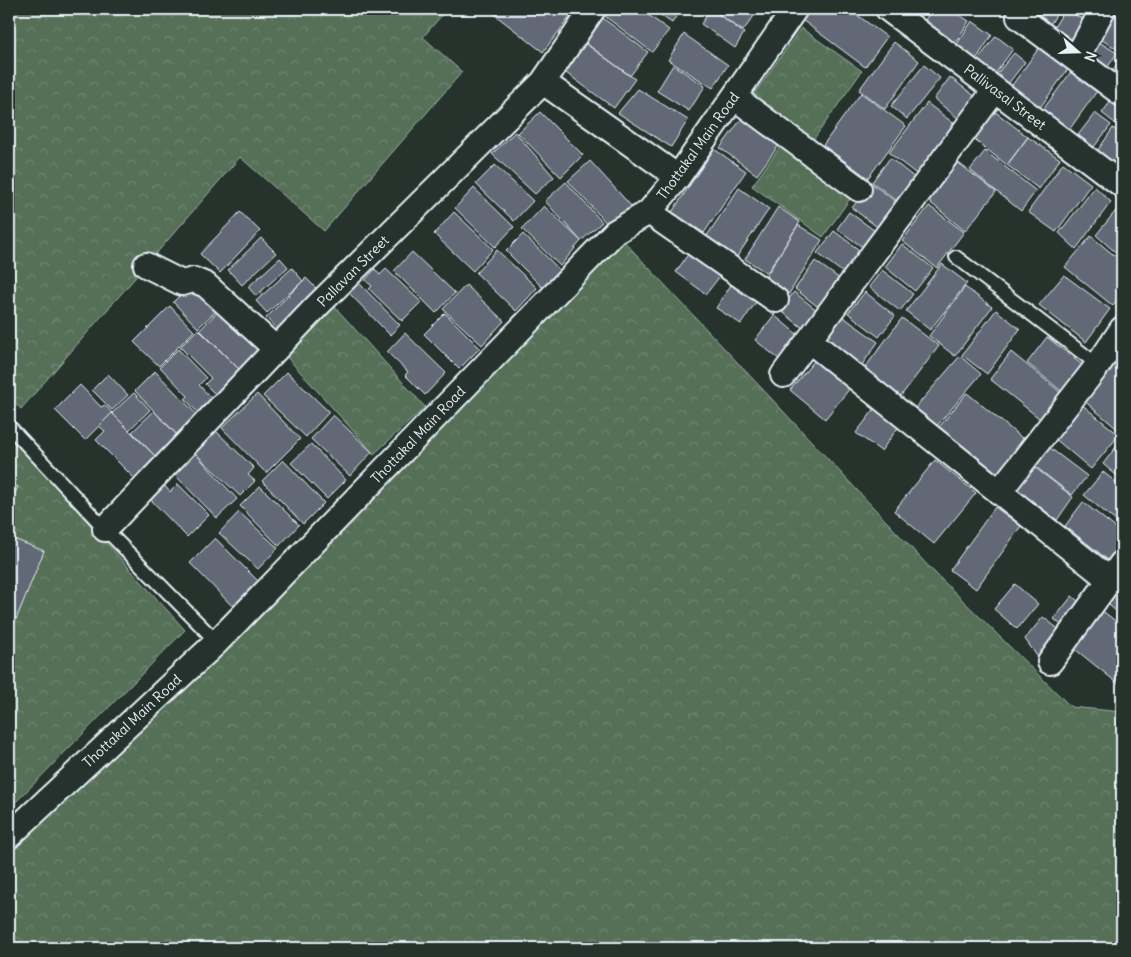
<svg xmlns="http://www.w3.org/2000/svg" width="1131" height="957" viewBox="0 0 1131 957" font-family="Delius,sans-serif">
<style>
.forest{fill:url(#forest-crowns);stroke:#9eb0a8}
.building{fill:#626774;stroke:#e8f1f8}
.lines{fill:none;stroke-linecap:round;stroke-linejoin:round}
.lane-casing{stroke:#e8f1f8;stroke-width:16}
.street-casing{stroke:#e8f1f8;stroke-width:28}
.lane{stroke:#26332d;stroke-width:12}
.street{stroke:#26332d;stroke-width:24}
.labels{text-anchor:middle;stroke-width:4;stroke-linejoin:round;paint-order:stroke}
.street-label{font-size:14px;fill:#e8f1f8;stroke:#26332d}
</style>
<defs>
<pattern id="forest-crowns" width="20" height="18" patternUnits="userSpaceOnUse" patternTransform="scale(1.25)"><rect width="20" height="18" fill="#547057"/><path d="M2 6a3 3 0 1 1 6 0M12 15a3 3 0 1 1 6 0" fill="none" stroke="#6d8570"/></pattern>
</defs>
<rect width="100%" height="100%" fill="#26332d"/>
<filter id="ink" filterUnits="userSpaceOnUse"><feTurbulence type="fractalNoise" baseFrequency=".02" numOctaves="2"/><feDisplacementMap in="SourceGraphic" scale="10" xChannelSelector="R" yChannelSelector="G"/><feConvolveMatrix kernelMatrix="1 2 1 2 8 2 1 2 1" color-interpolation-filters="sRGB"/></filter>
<g filter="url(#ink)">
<!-- forest -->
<path class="forest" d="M10 9H447L423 37 462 72 324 231 240 157 21 409 9 398V19Z
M801 28 862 71 813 140 752 97Z
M783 143 854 193 823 237 752 186Z
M619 236 931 569 1071 707 1122 712V948H9V852Z
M335 307 425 407 374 454 284 354Z
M9 435 185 630 9 809Z"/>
<!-- building -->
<path class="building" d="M500 9H576L543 52 495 15Z
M606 9H640L669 30 652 52 602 14Z
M651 9H681L672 23Z
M711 9H759L743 31Z
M711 9 744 33 735 48 701 24Z
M810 9H849L887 37 865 67 802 20Z
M932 9H950L969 21 952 48 920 28Z
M1031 9H1060L1046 31Z
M1065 9 1091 24 1075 49 1050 34Z
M1111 11 1122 18V45L1119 50 1095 36Z
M600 16 648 52 630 76 583 41Z
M972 21 992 35 973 64 953 50Z
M684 34 728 65 713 88 668 60Z
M996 36 1013 49 995 74 977 61Z
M579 39 635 79 614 108 558 67Z
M1094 39 1117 53 1106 70 1084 55Z
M1044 41 1073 62 1039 109 1010 88Z
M894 42 919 61 885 109 859 90Z
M1014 53 1025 62 1008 84 996 75Z
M1122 56V85L1109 76Z
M673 65 705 86 689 111 657 91Z
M924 65 940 78 907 119 891 106Z
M1076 65 1102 84 1069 130 1042 111Z
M950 77 981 101 964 123 934 99Z
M638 89 688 120 671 147 618 113Z
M861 93 906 126 868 178 823 145Z
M1116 94 1122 99V116L1116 124 1102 113Z
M927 103 961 129 923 179 889 153Z
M993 110 1028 137 1007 165 972 138Z
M540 112 583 155 561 177 518 133Z
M1095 113 1111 125 1090 152 1075 139Z
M742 118 779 145 757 175 720 148Z
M1113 128 1122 135V160L1116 168 1096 153Z
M515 132 554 177 535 194 492 154Z
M1028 137 1060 159 1039 189 1007 165Z
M714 149 746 171 704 233 672 212Z
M985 151 1036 191 1021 211 970 170Z
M890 158 921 183 904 206 872 182Z
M590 161 632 207 610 227 568 181Z
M956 161 996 192 965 231 926 199Z
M1063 163 1091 184 1056 232 1028 212Z
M495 165 533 201 514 221 476 184Z
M566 182 602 222 581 241 545 201Z
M871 183 903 207 884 232 852 208Z
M1095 187 1111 202 1076 249 1059 233Z
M474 188 514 227 495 247 455 208Z
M739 188 769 209 734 261 704 240Z
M544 206 581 241 560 266 522 229Z
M929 206 964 232 937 268 902 241Z
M778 207 800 222 767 273 745 259Z
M1119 207 1122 210V258L1096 235Z
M240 212 260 231 220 273 200 254Z
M454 212 493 249 473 271 434 234Z
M849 212 882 236 871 253 837 229Z
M798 225 822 240 787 297 763 281Z
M834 231 867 256 850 278 817 253Z
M523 234 560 270 543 288 506 251Z
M1091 236 1122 262V291L1113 306 1065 267Z
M261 238 276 253 242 285 228 270Z
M902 244 933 268 915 291 885 267Z
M497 250 537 288 516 311 476 273Z
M412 252 455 293 436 313 394 271Z
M689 253 720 276 706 294 676 272Z
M280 258 288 267 256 296 248 287Z
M815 261 847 284 826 313 795 289Z
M942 264 967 283 930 330 906 311Z
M292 268 303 281 267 313 256 301Z
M375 269 380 275 386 269 421 302 402 321 369 289 372 286 365 280Z
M882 270 913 294 900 311 869 287Z
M1064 275 1110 309 1086 342 1039 305Z
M306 278 323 295 284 335 266 318Z
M194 282 219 308 198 328 173 302Z
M358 282 400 325 390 335 348 292Z
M733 282 758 299 741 324 716 308Z
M466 285 504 321 482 345 443 309Z
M965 287 992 307 955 356 929 336Z
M794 292 823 315 809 333 780 310Z
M865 292 895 316 879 337 848 313Z
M170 306 194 331 159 366 134 342Z
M221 308 267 353 246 376 200 330Z
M996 310 1020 329 987 374 962 355Z
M445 313 480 348 459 369 424 334Z
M774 315 804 340 785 364 755 340Z
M842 316 878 342 859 369 823 343Z
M902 318 939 346 897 401 861 373Z
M198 329 246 376 222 401 205 384 211 378 180 347Z
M405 333 446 373 425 395 405 375 408 372 387 352Z
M1047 337 1086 368 1065 394 1027 363Z
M178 349 206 378 199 385 212 399 202 417 185 399 188 396 160 367Z
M1011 352 1065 396 1044 422 990 379Z
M820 354 855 382 825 419 790 390Z
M960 356 981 374 936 427 915 408Z
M1113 362 1122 370V433L1082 399Z
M155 371 196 414 192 417 196 421 186 431 184 428 177 435 135 391Z
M287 372 329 412 306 437 263 396Z
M108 374 128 395 112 410 92 390Z
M80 385 101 407 105 405 112 413 85 440 55 410Z
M134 393 150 410 129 430 112 413Z
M967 393 1028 443 1000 482 935 432Z
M257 394 300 439 266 473 222 428Z
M1075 399 1119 435 1091 469 1047 432Z
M876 407 900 425 881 451 856 433Z
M154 411 179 437 158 459 132 432Z
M112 413 158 459 136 480 96 440 105 431 99 426Z
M333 415 372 452 350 476 311 439Z
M216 431 254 468 248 475 255 481 240 496 195 453Z
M1122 439V480L1103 464Z
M1042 442 1087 476 1072 495 1028 461Z
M311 444 346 480 327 499 291 463Z
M195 453 237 499 217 518 173 473Z
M283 460 324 503 303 524 262 481Z
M935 460 976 493 934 544 894 511Z
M1028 462 1073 497 1057 520 1011 485Z
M1103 472 1122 487V526L1084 495Z
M9 482 18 487 9 506Z
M163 484 170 492 178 484 209 515 187 537 149 498Z
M260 486 299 525 279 546 240 506Z
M1083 502 1122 533V549L1112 563 1065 526Z
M995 507 1021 526 976 589 950 570Z
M239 512 278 548 258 569 219 533Z
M9 537 44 551 12 629 9 627Z
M215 538 268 591 242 616 190 563Z
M1122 575V616L1103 600Z
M1015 584 1038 604 1017 629 994 609Z
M1072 596 1085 607 1067 630 1054 619Z
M1100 609 1122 626 1121 686 1071 646Z
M1043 617 1065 634 1042 663 1025 639Z"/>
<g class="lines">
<!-- lane casing -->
<g class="lane-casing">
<path id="lane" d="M956 257 1098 365
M9 426 105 529 217 642"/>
</g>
<!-- street casing -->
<g class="street-casing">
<path id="street" d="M888 9 1122 185
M1024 9 1019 17 1122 94
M1076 59 1103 9
M543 82 678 177
M734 97 859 189
M649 212 776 300
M146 265 182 283 194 280 206 285 276 349
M810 341 1110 580
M783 375 995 90
M999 492 1098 365 1122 329
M105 529 317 306 543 82 593 9
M1050 662 1122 563
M9 836 217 642 615 232 649 212 678 177 795 9"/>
</g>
<!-- lane -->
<use href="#lane" class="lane"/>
<!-- street -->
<use href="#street" class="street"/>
</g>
</g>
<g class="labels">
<!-- street labels -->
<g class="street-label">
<text transform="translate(1005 97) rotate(37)" y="5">Pallivasal Street</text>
<text transform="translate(698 146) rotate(-54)" y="5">Thottakal Main Road</text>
<text transform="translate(353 271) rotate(-45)" y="5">Pallavan Street</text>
<text transform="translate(418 435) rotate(-46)" y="5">Thottakal Main Road</text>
<text transform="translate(132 721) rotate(-43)" y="5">Thottakal Main Road</text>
</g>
</g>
<!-- margin -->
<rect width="1131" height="957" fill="none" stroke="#26332d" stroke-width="30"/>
<rect x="15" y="15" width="1101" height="927" fill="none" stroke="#e8f1f8" stroke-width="2" filter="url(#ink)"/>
<!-- north arrow -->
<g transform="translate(1078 52) rotate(110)" stroke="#26332d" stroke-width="4" paint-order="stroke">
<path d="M0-4L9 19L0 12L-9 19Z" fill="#e8f1f8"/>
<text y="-8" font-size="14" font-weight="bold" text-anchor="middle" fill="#e8f1f8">N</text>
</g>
</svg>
